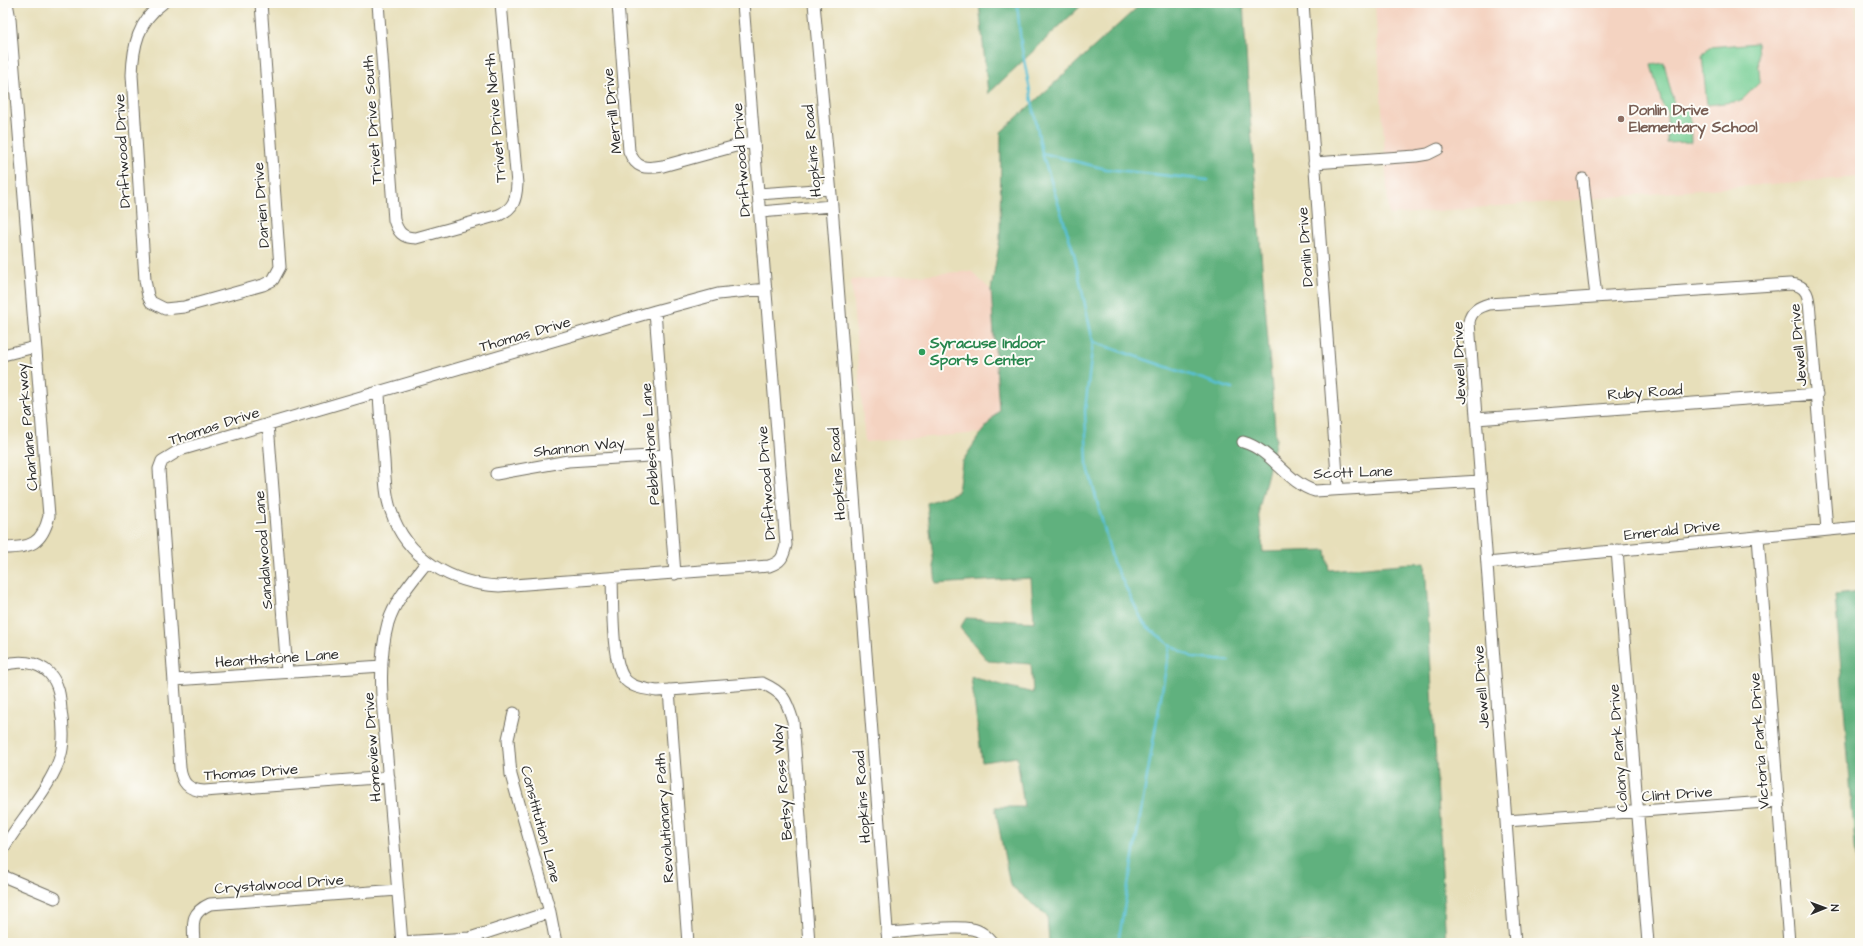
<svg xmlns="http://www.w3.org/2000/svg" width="1863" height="946" viewBox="0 0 1863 946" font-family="'Architects Daughter',sans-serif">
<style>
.built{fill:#f4d3c1}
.green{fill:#76ce94;stroke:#507c60}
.forest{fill:#60b17e;stroke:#466e54}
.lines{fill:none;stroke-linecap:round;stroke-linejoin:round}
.stream{stroke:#58c0d5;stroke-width:2.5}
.minor-casing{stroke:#6d6a5d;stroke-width:13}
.minor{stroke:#fff;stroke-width:11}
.education-dot{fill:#8d6e63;stroke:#fdfcf7;stroke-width:1.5}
.leisure-dot{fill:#2e9e5b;stroke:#fdfcf7;stroke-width:1.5}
.labels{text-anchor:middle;stroke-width:4;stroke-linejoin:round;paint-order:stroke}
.education-label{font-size:15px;font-weight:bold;fill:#785e54;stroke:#fdfcf7;text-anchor:start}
.street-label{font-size:15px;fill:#2b2b2b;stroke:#fdfcf7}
.leisure-label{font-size:15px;font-weight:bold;fill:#27864d;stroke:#fdfcf7;text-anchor:start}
</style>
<rect width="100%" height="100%" fill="#fdfcf7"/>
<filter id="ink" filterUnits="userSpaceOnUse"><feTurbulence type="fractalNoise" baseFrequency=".025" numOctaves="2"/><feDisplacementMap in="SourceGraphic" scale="8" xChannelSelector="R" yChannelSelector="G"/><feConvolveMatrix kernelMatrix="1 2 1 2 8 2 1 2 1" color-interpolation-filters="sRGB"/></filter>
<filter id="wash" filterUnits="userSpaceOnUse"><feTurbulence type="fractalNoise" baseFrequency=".012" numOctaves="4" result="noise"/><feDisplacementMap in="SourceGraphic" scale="16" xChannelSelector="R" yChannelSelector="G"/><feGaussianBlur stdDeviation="0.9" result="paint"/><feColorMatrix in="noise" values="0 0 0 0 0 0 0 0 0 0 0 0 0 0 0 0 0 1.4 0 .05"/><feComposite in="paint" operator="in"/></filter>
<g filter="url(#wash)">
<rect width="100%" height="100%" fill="#e7dfba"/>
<!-- built -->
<path class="built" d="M1418 3H1855L1860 62V177L1389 215 1375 6Z
M971 271 991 290 999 410 981 433 865 442 851 280Z"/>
<!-- green -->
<path class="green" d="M1757 43 1760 82 1741 101 1707 105 1702 56 1709 47Z
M1664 63 1675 108H1690L1691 142 1667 143V112L1663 107 1651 65Z"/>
<!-- forest -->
<path class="forest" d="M979 3H1084L988 94Z
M1142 3H1243L1250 116 1276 440 1259 509 1263 552 1326 550 1329 570 1425 562 1446 943H1049L1047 916 1010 885 995 807H1024L1017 757 982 762 971 677 1033 693 1031 664 988 661 960 628 966 618 1034 622 1031 578 936 584 927 503 958 492 962 462 981 433 999 410 991 290 1000 239 1001 132Z
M1860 592V907L1835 595Z"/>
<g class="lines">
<!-- stream -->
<path class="stream" d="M1017 3 1021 44 1042 153 1074 253 1093 342 1085 410 1087 463 1113 562 1144 624 1170 645 1118 943
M1042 153 1106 169 1208 180
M1093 342 1232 389
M1170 645 1194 658 1229 661"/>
</g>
</g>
<g filter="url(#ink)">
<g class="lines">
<!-- minor casing -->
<g class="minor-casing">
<path id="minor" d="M163 3C138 21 133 46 132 75L145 280 148 296 151 302 165 309 184 307 263 285 273 280 280 267 261 3
M378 3 394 220C398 232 402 238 416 238L499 215C514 208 516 200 517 184L501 3
M618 3 629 151C636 169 645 169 663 166L754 141
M814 3 832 206 888 943
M1303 3 1338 489
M1314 163 1416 156 1428 154 1438 149
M1583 179 1596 297
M758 194 830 189
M760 212 832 206
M655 311 675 574
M3 355 35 347
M379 393C380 415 382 437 384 460 385 476 385 495 391 511 406 558 452 584 499 586L769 566C781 562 783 558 786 545L743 3
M1476 419 1817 394
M268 424 287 672
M1243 442C1272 450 1287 483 1315 491L1480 481
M496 474 568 461 666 455
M1758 537 1789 943
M3 548C31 548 42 544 49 516L10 19 7 3
M1617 550 1648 943
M1487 563 1860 527
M612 578C613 602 611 660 624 678 631 688 646 689 657 691L762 683C784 693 786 699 793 721L809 943
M3 665C18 660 37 661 49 673 59 684 60 696 61 710 63 723 64 737 62 749 57 781 19 821 3 849
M174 680 382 666
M669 690 688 943
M514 713 508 739 511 775 550 912 556 943
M389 777 204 791C188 790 182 783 180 768L159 469 162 461 180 450 655 311 718 294 766 289
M1506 821 1779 801
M3 876 55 898
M887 933C912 932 949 925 972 929 979 930 989 937 992 943
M401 942 470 938 550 912
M194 943C193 923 190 913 210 904L398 890
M402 943C397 886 393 828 388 771 385 723 375 670 388 623 395 600 413 580 427 562
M1515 943 1469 322C1471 311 1479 307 1489 304L1790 284C1809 285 1809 299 1810 314L1827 530"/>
</g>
<!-- minor -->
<use href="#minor" class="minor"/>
</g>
</g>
<!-- markers -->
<circle class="education-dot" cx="1621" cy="119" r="4"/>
<circle class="leisure-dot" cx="922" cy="352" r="4"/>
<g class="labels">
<!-- education labels -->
<g class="education-label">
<text x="1629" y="115">Donlin Drive<tspan x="1629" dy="17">Elementary School</tspan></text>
</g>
<!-- street labels -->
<g class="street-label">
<text transform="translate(612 111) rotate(-96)" y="5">Merrill Drive</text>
<text transform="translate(495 118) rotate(-95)" y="5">Trivet Drive North</text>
<text transform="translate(372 120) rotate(-94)" y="5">Trivet Drive South</text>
<text transform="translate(122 151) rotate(-93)" y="5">Driftwood Drive</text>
<text transform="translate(812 151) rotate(-95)" y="5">Hopkins Road</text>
<text transform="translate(741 160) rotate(-94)" y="5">Driftwood Drive</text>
<text transform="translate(261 205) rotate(-94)" y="5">Darien Drive</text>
<text transform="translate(1305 247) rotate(-94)" y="5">Donlin Drive</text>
<text transform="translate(525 334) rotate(-16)" y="5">Thomas Drive</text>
<text transform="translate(1798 345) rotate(-95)" y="5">Jewell Drive</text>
<text transform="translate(1459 363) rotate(-92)" y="5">Jewell Drive</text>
<text transform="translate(1645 392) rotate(-4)" y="5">Ruby Road</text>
<text transform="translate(214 426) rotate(-18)" y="5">Thomas Drive</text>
<text transform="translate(27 427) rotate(-95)" y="5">Charlane Parkway</text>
<text transform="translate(650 444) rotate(-94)" y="5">Pebblestone Lane</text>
<text transform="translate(579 447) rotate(-6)" y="5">Shannon Way</text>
<text transform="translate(1353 472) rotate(-2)" y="5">Scott Lane</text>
<text transform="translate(837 474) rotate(-94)" y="5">Hopkins Road</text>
<text transform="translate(766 483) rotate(-94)" y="5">Driftwood Drive</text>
<text transform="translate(1672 530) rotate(-6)" y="5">Emerald Drive</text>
<text transform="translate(263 550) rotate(-94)" y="5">Sandalwood Lane</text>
<text transform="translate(277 658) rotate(-4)" y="5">Hearthstone Lane</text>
<text transform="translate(1481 687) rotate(-94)" y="5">Jewell Drive</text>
<text transform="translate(1759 741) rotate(-94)" y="5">Victoria Park Drive</text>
<text transform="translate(372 747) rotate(-94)" y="5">Homeview Drive</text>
<text transform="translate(1618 748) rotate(-94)" y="5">Colony Park Drive</text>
<text transform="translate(251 772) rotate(-4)" y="5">Thomas Drive</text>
<text transform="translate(782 782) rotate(-95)" y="5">Betsy Ross Way</text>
<text transform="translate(1677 794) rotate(-4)" y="5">Clint Drive</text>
<text transform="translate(862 797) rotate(-94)" y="5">Hopkins Road</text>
<text transform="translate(664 818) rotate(-94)" y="5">Revolutionary Path</text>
<text transform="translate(541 824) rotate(75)" y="5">Constitution Lane</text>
<text transform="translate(279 884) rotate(-4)" y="5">Crystalwood Drive</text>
</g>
<!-- leisure labels -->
<g class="leisure-label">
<text x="930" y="348">Syracuse Indoor<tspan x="930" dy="17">Sports Center</tspan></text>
</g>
</g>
<!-- margin -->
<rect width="1863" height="946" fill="none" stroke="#fdfcf7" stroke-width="16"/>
<!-- north arrow -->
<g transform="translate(1825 908) rotate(89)" stroke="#fdfcf7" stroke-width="3" paint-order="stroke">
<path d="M0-3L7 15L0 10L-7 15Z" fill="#2b2b2b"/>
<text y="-6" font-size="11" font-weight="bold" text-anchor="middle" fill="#2b2b2b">N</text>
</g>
</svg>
